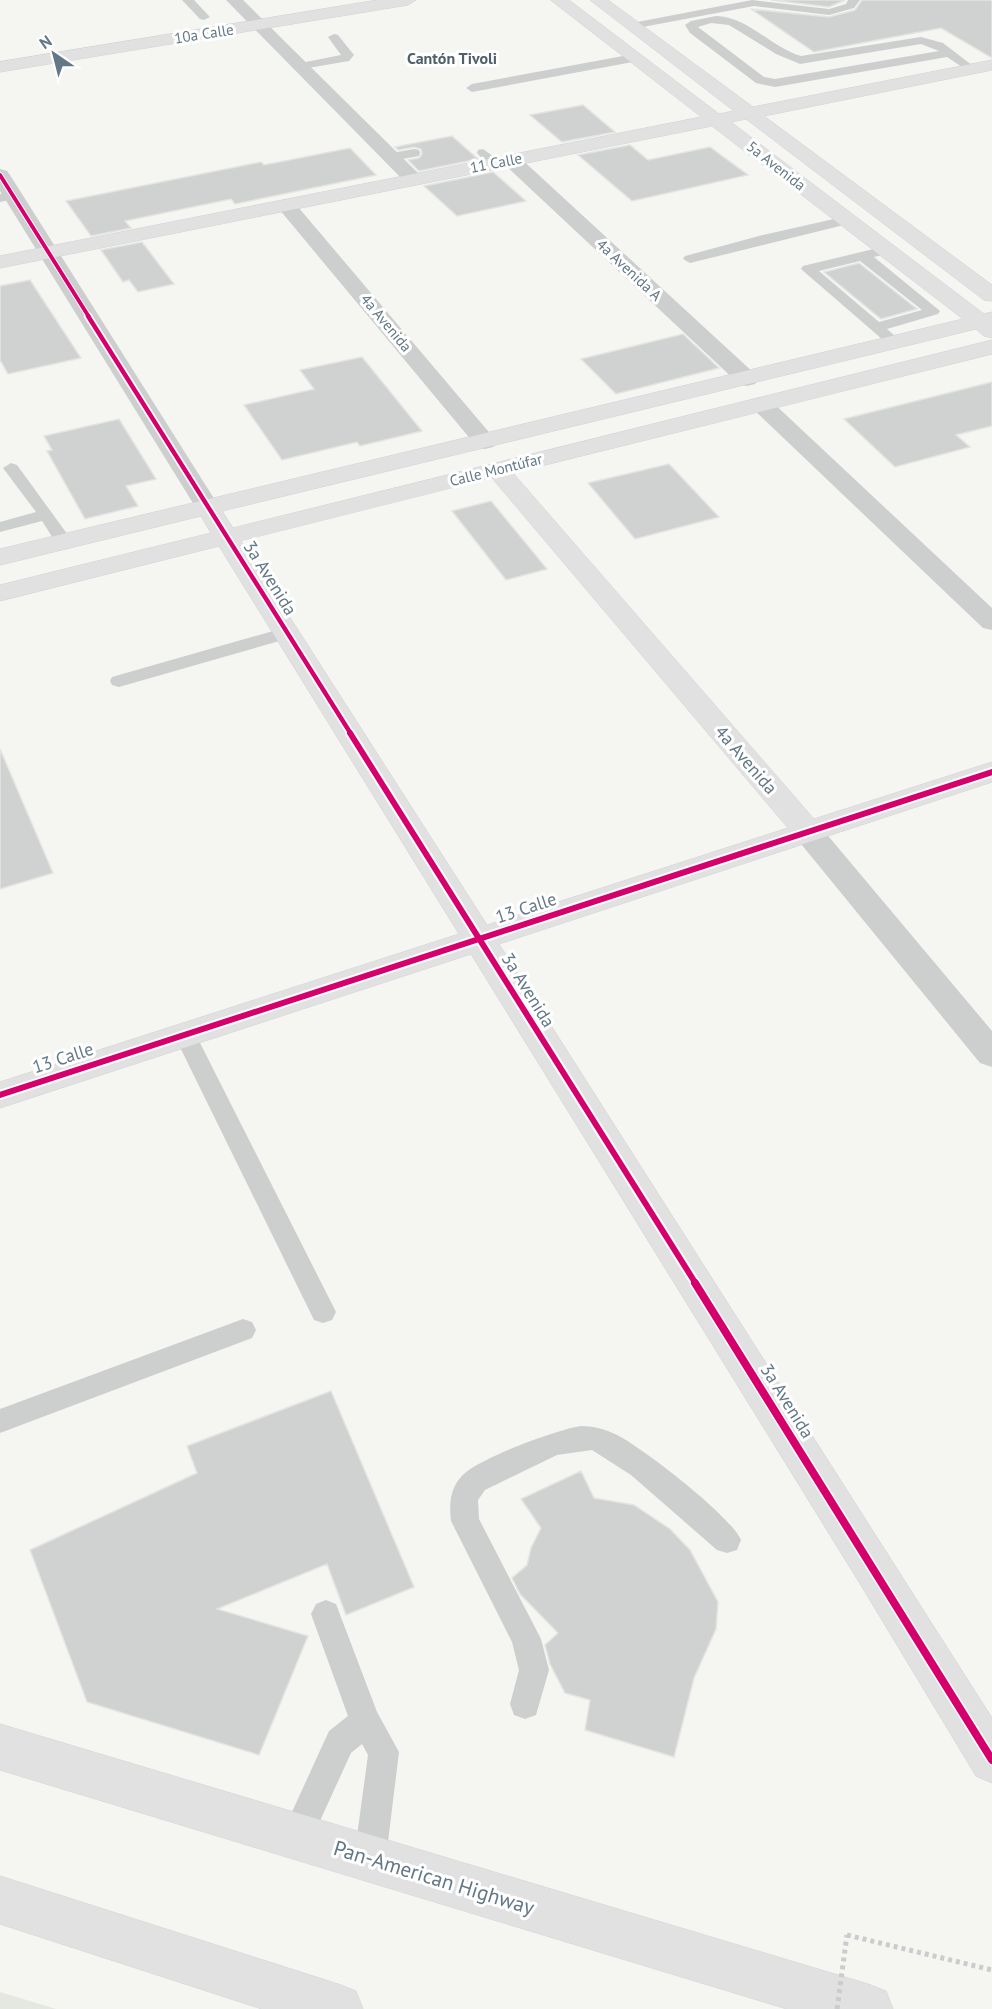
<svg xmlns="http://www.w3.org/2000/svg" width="992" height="2009" viewBox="0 0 992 2009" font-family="'PT Sans',sans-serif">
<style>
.green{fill:#e4e8e0}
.building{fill:#d0d2d1;stroke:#e4e4e2;stroke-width:1.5}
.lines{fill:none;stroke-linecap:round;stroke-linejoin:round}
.secondary-casing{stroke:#d0d2d2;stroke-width:1}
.highway-casing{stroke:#d2d3d2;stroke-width:1}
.path{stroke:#cacccd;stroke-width:5;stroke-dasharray:4 4;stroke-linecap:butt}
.lane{fill:#cdcece;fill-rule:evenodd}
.street{fill:#cdcece;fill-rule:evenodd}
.secondary{fill:#e1e1e1;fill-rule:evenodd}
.highway{fill:#e1e1e1;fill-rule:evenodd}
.path-bridge{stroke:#cacccd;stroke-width:5;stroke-dasharray:4 4;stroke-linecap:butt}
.cycleway-far3-casing{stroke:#fff;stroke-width:6}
.cycleway-far2-casing{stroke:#fff;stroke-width:8}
.cycleway-far1-casing{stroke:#fff;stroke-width:10}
.cycleway-casing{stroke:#fff;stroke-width:11}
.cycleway-far3{stroke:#d6006c;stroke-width:4}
.cycleway-far2{stroke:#d6006c;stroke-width:4.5}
.cycleway-far1{stroke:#d6006c;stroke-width:6}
.cycleway{stroke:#d6006c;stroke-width:8}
.labels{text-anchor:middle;stroke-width:6;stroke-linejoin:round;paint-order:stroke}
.far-street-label{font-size:15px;fill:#627886;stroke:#fff}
.far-neighbourhood-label{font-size:16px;font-weight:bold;fill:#50606a;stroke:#fff}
.street-label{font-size:18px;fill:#627886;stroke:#fff}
.near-street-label{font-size:21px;fill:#627886;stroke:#fff}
</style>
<rect width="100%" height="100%" fill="#f5f5f2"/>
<!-- green -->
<path class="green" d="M0 1992 56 2009H0Z"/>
<!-- building -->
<path class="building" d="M771 0H845L829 7Z
M862 0H992V58L941 28 814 52 751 9 829 17 855 10Z
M583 105 615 132 562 142 530 115Z
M452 136 478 159 419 171 408 160 419 158 422 154 421 149 414 147 398 150 395 147Z
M630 145 648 160 710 147 748 175 632 201 578 155Z
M350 148 376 175 235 204 231 199 125 221 131 228 91 236 66 201 261 162 264 165Z
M493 172 526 201 457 216 424 186Z
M142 242 174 284 138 292 129 280 123 282 101 250Z
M859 263 917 309 881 319 824 272Z
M30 280 81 358 8 374 0 360V286Z
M683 334 719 368 616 394 581 359Z
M362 357 422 431 360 446 357 442 282 460 244 405 314 389 300 370Z
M992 382V426L956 435 970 447 895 467 844 419Z
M119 419 156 479 126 486 138 506 85 519 47 451 52 450 44 436Z
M669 464 719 517 635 539 588 483Z
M491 501 547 569 506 580 452 511Z
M0 749 53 873 0 889Z
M331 1391 414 1587 346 1615 327 1564 217 1609 308 1636 259 1755 87 1702 30 1550 197 1473 187 1446Z
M581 1471 594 1498 634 1505 670 1529 690 1550 718 1602 716 1629 694 1678 674 1757 585 1730 590 1700 565 1693 550 1664 545 1645 558 1633 520 1594 512 1578 527 1565 531 1548 541 1528 521 1499Z"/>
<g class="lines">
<!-- secondary casing -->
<g class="secondary-casing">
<path id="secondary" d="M378 0H416L408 5 0 72V62Z
M551 0H569L719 114 734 111 590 0H608L753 107 992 60V70L764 116 992 285V301L984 300 746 119 731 122 984 314 992 312V338L984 336 976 329 222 511 233 528 992 340V354L513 473 814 819 992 762V782L499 944 992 1718V1783L976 1776 859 1582 471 954 0 1108V1082L459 934 219 546 0 601V585L211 533 201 516 0 565V549L963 319 712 126 0 268V256L701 117ZM492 478 788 828 487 925 241 541Z"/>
</g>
<!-- highway casing -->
<g class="highway-casing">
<path id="highway" d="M0 1724 868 1984 886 1991 893 2009H787L0 1770Z
M0 1876 338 1984 356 1991 363 2009H262L0 1924Z"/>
</g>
<!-- path -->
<path class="path" d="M847 1935 992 1970"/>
<!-- lane -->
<path class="lane" d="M182 0H194L210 17 204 20 200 19Z
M752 0 829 9 846 4 848 0H860L854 8 829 15 754 6 632 29 626 26 632 23Z
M716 16C749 17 770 47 801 56L921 37 943 43 977 69 971 73 947 57 775 87 756 83 690 33 685 25 691 21ZM711 23 729 25 776 54 800 64 921 44 939 51 775 79 764 77 698 27Z
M334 34 338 35 354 55 349 61 296 70V64L341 55 328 37Z
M634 54 638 55V61L472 92 466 88 472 84Z
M414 149 419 150 420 153 419 156 391 161 385 157 386 154Z
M483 149 500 161 502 164 500 167H490L477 153 478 150Z
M13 191 20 195 18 198 0 202V194Z
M847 216 852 217 854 220 852 223 690 263 683 259 685 256 759 236Z
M886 246 891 247 893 250 891 253 874 257 940 311 938 314 887 329 903 343 895 348 890 346 801 269 803 266ZM860 261 922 310 879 322 819 271Z
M11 463 17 465 73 542 70 546H58L42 521 0 532V522L36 512 3 468Z
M287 627 293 629 296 633 293 637 119 687 112 685 110 681 112 677Z
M185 1026 193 1029 196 1035 332 1304 336 1312 332 1320 323 1323 314 1320 174 1035 177 1029Z
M243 1319 252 1322 256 1330 252 1338 0 1433V1409Z
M581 1426C593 1426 605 1429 617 1435 643 1448 731 1516 741 1540L737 1550 727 1553 717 1550 631 1475 592 1450 557 1455 485 1490 478 1500 479 1519 541 1639 549 1670 536 1715 525 1719 514 1715 510 1704 519 1670 512 1642 451 1521C449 1505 450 1489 461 1477 474 1460 558 1429 581 1426Z
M326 1600 336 1604 377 1712 399 1752 386 1858 381 1869 370 1874 359 1869 354 1858 368 1755 362 1744 351 1753 308 1847 297 1852 286 1847 281 1836 329 1731 348 1716 311 1614 316 1604Z"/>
<!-- street -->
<path class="street" d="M226 0H243L421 176 424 180 421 184H407Z
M511 154 518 156 755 374 758 379 755 384 747 386 739 384 504 164 501 160 504 156Z
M0 169 7 171 10 175 220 508 217 513 208 515 199 513 196 508 0 191Z
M286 199 293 201 493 437 497 442 493 447 485 449 477 447 279 209 276 205 279 201Z
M761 397 769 399 992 608V630L983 628 753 409 749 404 753 399Z
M808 822 819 825 992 1031V1067L980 1063 797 839 793 832 797 825Z"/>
<!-- secondary -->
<use href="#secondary" class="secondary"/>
<!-- highway -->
<use href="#highway" class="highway"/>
<!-- path-bridge -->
<path class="path-bridge" d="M837 2009 847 1935"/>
<!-- cycleway-far3 casing -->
<g class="cycleway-far3-casing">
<path id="cycleway-far3" d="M0 175 89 317"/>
</g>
<!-- cycleway-far2 casing -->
<g class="cycleway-far2-casing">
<path id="cycleway-far2" d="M88 316 351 734"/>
</g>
<!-- cycleway-far1 casing -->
<g class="cycleway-far1-casing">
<path id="cycleway-far1" d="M350 733 696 1284
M0 1095 992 772"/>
</g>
<!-- cycleway casing -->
<g class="cycleway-casing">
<path id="cycleway" d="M695 1283 992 1760"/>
</g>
<!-- cycleway-far3 -->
<use href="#cycleway-far3" class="cycleway-far3"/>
<!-- cycleway-far2 -->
<use href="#cycleway-far2" class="cycleway-far2"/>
<!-- cycleway-far1 -->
<use href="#cycleway-far1" class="cycleway-far1"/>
<!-- cycleway -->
<use href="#cycleway" class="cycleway"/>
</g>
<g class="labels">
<!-- far-street labels -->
<g class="far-street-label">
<text transform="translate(204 34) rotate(-9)" y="5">10a Calle</text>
<text transform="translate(496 163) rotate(-11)" y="5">11 Calle</text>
<text transform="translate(776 166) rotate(38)" y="5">5a Avenida</text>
<text transform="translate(629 270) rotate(43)" y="5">4a Avenida A</text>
<text transform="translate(386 323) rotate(50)" y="5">4a Avenida</text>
<text transform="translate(496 470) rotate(-14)" y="5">Calle Montúfar</text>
</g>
<!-- far-neighbourhood labels -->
<g class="far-neighbourhood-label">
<text x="452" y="64">Cantón Tivoli</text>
</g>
<!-- street labels -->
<g class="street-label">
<text transform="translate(270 578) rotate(58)" y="6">3a Avenida</text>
<text transform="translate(746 760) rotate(49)" y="6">4a Avenida</text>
<text transform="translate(526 908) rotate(-18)" y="6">13 Calle</text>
<text transform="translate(528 990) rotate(58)" y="6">3a Avenida</text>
<text transform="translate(63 1058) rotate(-18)" y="6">13 Calle</text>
<text transform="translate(787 1401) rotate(58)" y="6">3a Avenida</text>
</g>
<!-- near-street labels -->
<g class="near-street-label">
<text transform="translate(434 1878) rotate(17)" y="7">Pan-American Highway</text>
</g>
</g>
<!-- north arrow -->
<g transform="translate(54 54) rotate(325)" stroke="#ffffff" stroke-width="4.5" paint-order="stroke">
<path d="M0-4.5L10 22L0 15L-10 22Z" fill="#627886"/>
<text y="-9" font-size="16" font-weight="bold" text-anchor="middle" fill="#627886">N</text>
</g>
</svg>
